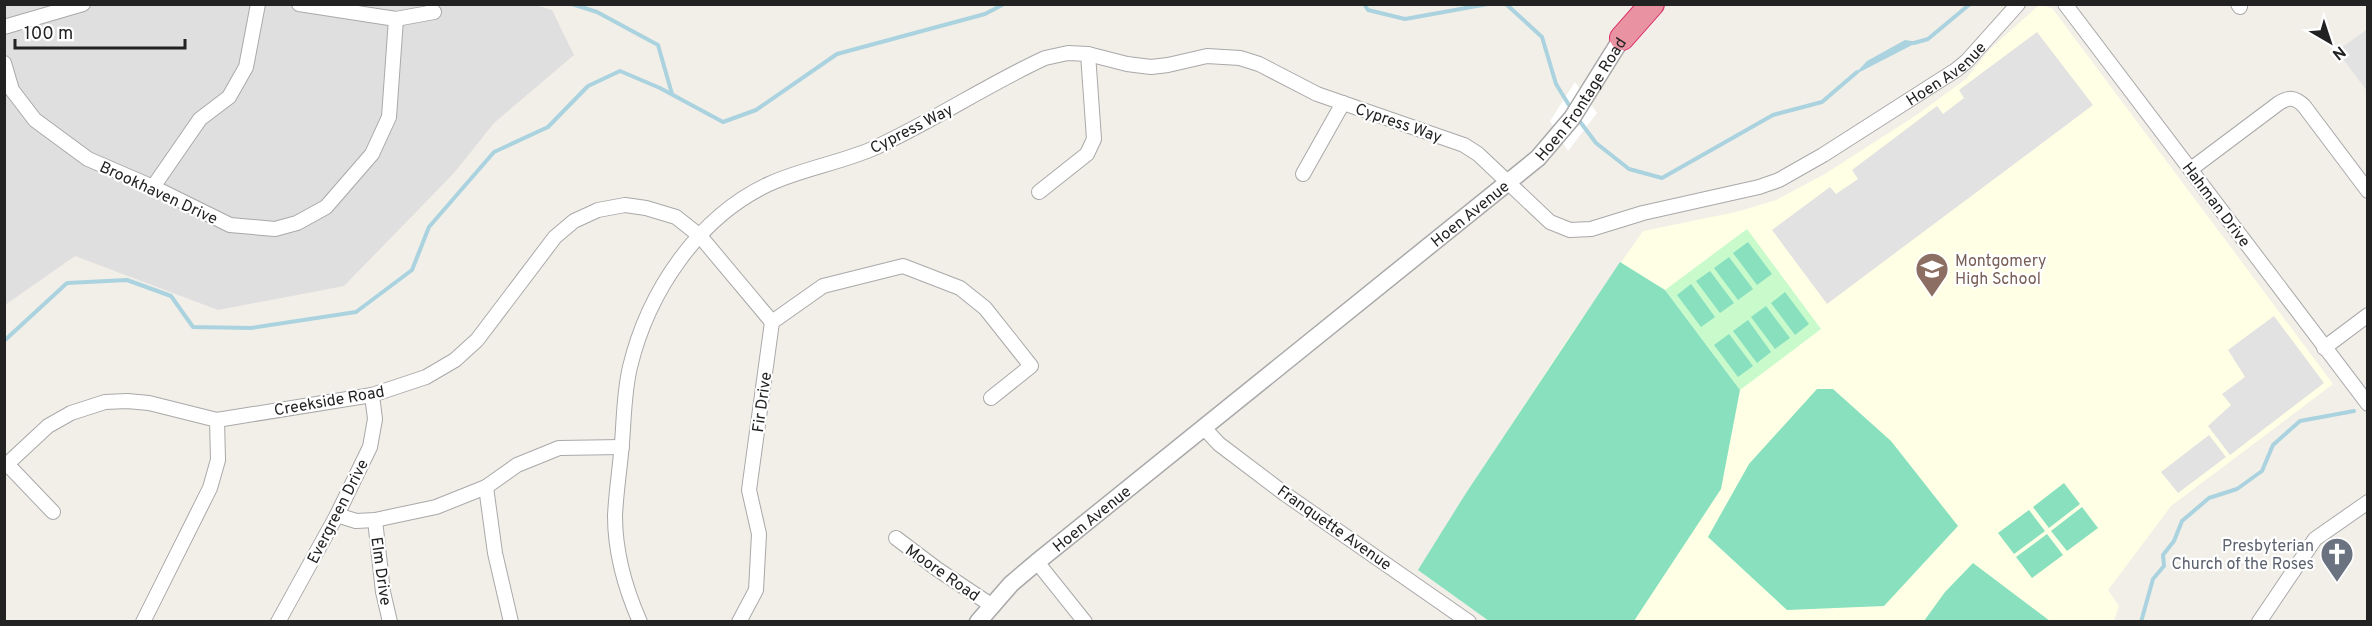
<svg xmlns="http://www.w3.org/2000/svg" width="2372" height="626" viewBox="0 0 2372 626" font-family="Overpass,sans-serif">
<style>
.residential{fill:#e0dfdf}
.education{fill:#ffffe5}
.park{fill:#c8facc}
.pitch{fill:#88e0be}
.parking{fill:#e2e2e2}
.water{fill:#aad3df}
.pier{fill:#fff}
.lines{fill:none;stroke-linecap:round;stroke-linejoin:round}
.stream{stroke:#aad3df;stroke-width:4}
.minor-casing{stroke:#a9a9a9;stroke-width:16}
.tertiary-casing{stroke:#a9a9a9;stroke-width:19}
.motorway-casing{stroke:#dc2a67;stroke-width:26}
.minor{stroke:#fff;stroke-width:14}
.tertiary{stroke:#fff;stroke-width:16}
.motorway{stroke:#e892a2;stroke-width:24}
.labels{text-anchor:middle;stroke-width:4.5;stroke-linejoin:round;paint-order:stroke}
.street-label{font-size:16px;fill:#222;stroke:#fff}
.education-label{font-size:16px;fill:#785e54;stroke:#fff;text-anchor:start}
.worship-label{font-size:16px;fill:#5b616d;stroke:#fff;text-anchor:end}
</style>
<rect width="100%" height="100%" fill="#f2efe9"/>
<!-- residential -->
<path class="residential" d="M532 4 552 10 574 55 494 123 454 173 344 286 218 310 75 256 5 305V5Z"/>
<!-- education -->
<path class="education" d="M2039 5 2052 8 2333 384 2171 506 2108 590 2119 606 2114 621H1489L1431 548 1441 537 1466 493 1571 334 1643 231 1736 212 1776 200 1825 174 1918 114 1966 79 1989 50Z"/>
<!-- park -->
<path class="park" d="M1747 229 1821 329 1740 390 1665 290Z"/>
<!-- pitch -->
<path class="pitch" d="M1748 242 1772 274 1757 285 1733 253Z
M1729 257 1753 289 1738 300 1714 268Z
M1620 262 1665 290 1740 390 1721 489 1634 621H1489L1418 570 1466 493Z
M1710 271 1734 303 1720 313 1696 281Z
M1691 284 1715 317 1701 327 1677 295Z
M1785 292 1809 324 1795 335 1771 303Z
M1766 306 1790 338 1775 349 1751 317Z
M1748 320 1771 352 1757 363 1733 331Z
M1729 334 1753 366 1738 377 1714 345Z
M1817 389H1833L1891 441 1958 526 1884 606 1787 610 1708 537 1749 464Z
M2064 483 2080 504 2049 528 2033 507Z
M2082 507 2098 528 2067 551 2051 531Z
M2029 510 2045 531 2014 554 1998 533Z
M2047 534 2063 555 2032 578 2016 557Z
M1973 563 2050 621H1924L1945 592Z"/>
<!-- parking -->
<path class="parking" d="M2366 30 2368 31 2367 91 2337 51Z
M2037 32 2093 105 1827 304 1772 230 1830 187 1836 194 1858 179 1852 170 1937 106 1943 114 1964 98 1959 90Z
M2274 316 2324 383 2230 455 2208 426 2231 405 2222 394 2245 377 2228 350Z
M2209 435 2226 457 2178 493 2161 472Z"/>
<!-- water -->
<path class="water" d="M1905 40 1918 42 1854 75 1867 61Z"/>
<!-- pier -->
<path class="pier" d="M1575 82 1597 113 1568 151 1550 121Z"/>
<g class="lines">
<!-- stream -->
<path class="stream" d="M572 4 597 12 658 45 672 94
M1364 4 1368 10 1405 19 1488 4
M1506 4 1542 37 1556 84 1572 110
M1914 43 1928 39 1970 4
M1578 119 1596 143 1629 169 1662 178 1773 115 1822 102 1857 72
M4 341 67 283 127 280 171 296 193 327 251 328 356 312 412 270 429 227 494 152 548 127 588 86 620 71 660 88 723 122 756 110 837 54 985 14 1004 4
M2141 622 2153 579 2164 566 2163 555 2174 541 2182 521 2209 498 2237 489 2262 471 2273 445 2300 421 2354 411"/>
<!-- minor casing -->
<g class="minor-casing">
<g id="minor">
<path d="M299 4 396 19 434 12"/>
<path d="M2065 4 2368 404"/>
<path d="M2238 4 2240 7"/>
<path d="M4 27 83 4"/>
<path d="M4 63 12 90 35 120 88 159 153 187 230 225 275 229 297 223 326 207 372 154 389 117 396 19"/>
<path d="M2191 169 2279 103C2289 97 2295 97 2304 106L2368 191"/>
<path d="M1303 174 1343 103"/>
<path d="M153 187 200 119 229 97 246 67 258 4"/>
<path d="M1039 192 1087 154 1094 139 1088 54"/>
<path d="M2324 348 2368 315"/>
<path d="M1205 429 1219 444 1285 494 1469 622"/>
<path d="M8 465 53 512"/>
<path d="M4 467 48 426 71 413 105 402 127 401 149 403 217 420 372 395 426 377 455 360 477 340 555 237 574 221 598 210 625 205 646 208 676 217 700 236 772 322"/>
<path d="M486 487 495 553 511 622"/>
<path d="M337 515 356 521 375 520 436 507 486 487 517 465 559 448 622 447"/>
<path d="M375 520 383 592 390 622"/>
<path d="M896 538 937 569 991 605"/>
<path d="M1037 562 1085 622"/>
<path d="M143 622 210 488 218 460 217 420"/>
<path d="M278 622 337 515 370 447 375 419 372 395"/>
<path id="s1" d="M640 622C625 588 615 553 615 516 616 492 620 468 622 443 624 418 624 392 630 367 648 292 698 217 769 184 802 169 839 163 872 149 932 122 986 85 1045 58L1068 53 1088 54 1127 64 1151 67 1168 65 1207 56 1240 58 1259 64 1317 94 1464 145 1478 154 1550 222 1570 230 1591 229 1643 213 1759 187 1779 180 1823 155 1956 70 1967 61 2018 4"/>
<path d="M739 622 756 590 759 534 749 490 772 322 823 286 903 266 960 288 985 308 1031 366 991 398"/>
<path d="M2259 622 2315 539 2368 502"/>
</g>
</g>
<!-- tertiary casing -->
<g class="tertiary-casing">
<g id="tertiary">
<path id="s2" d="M978 622 1011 584 1037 562 1538 158 1572 118 1627 30"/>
</g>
</g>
<!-- motorway casing -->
<g class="motorway-casing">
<path id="motorway" d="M1622 38 1652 4"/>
</g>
<!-- minor -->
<use href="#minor" class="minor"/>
<!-- tertiary -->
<use href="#tertiary" class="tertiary"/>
<!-- motorway -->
<use href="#motorway" class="motorway"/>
</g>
<!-- icons -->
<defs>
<g id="school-pin" transform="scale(1.725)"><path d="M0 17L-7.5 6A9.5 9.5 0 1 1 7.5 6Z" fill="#8d6e63" stroke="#fff"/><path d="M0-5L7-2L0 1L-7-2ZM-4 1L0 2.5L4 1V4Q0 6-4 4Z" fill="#fff"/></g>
<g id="church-pin" transform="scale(1.725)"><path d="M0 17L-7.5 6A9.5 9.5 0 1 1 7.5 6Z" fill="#6b7280" stroke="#fff"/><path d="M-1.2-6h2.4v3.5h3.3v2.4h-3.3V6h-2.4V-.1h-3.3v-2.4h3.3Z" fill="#fff"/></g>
</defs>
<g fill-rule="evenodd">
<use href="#school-pin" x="1932" y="269"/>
<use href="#church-pin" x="2337" y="554"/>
</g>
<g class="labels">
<!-- street labels -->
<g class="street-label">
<text dy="6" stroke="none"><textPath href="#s1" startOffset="1791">Hoen Avenue</textPath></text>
<text dy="6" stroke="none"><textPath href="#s2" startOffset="801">Hoen Frontage Road</textPath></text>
<text transform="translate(1399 122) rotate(19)" y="6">Cypress Way</text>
<text transform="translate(911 128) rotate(-27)" y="6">Cypress Way</text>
<text transform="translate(159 192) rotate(25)" y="6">Brookhaven Drive</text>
<text transform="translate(2217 204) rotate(53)" y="6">Hahman Drive</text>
<text dy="6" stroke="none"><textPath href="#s2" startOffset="640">Hoen Avenue</textPath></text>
<text transform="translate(329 400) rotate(-10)" y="6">Creekside Road</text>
<text transform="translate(761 402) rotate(-82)" y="6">Fir Drive</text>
<text transform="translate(337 511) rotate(-63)" y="6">Evergreen Drive</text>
<text dy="6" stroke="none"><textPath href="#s2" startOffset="154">Hoen Avenue</textPath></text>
<text transform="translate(1335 527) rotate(35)" y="6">Franquette Avenue</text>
<text transform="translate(382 571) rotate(82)" y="6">Elm Drive</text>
<text transform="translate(943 572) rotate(35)" y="6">Moore Road</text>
</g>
<!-- education labels -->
<g class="education-label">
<text x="1955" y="266">Montgomery<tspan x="1955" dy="18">High School</tspan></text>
</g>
<!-- worship labels -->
<g class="worship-label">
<text x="2314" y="551">Presbyterian<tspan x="2314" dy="18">Church of the Roses</tspan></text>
</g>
</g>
<!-- border -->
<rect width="2372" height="626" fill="none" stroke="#222222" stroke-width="12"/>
<!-- north arrow -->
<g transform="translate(2330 42) rotate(141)" stroke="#ffffff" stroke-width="4.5" paint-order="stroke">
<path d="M0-4.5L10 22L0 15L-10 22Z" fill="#222222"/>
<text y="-9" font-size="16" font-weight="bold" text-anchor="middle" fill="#222222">N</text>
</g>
<!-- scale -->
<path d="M15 39v9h170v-9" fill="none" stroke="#222222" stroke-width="3"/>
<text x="24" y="39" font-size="18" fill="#222222" stroke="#ffffff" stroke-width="4.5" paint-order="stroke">100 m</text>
</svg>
